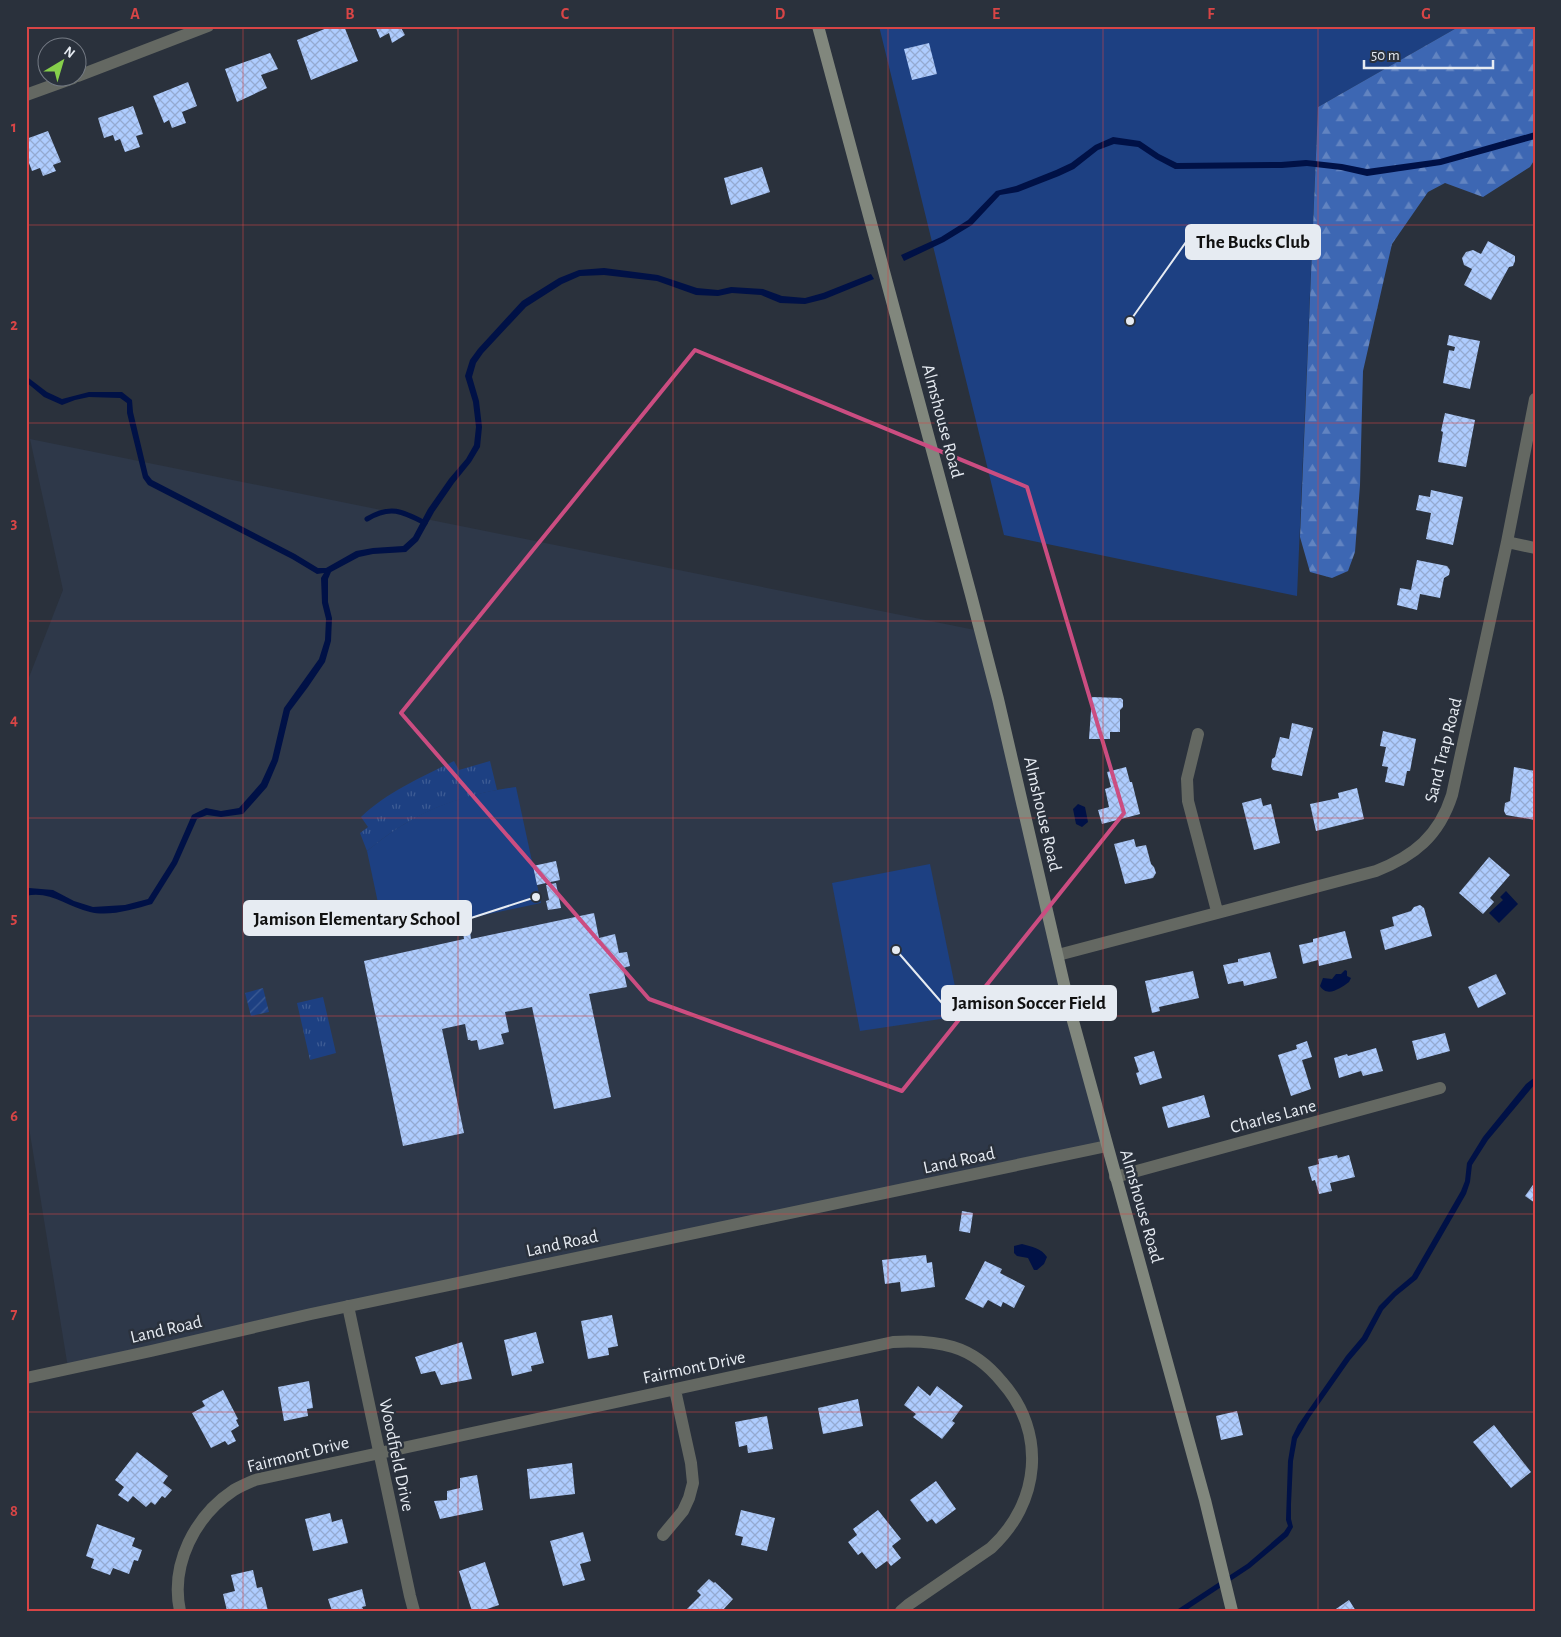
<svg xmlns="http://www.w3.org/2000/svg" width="1561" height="1637" viewBox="0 0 1561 1637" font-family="'Alegreya Sans',sans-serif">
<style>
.built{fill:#2e3849}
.grass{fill:#1d4082}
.forest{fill:url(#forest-firs)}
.park{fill:url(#park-tufts)}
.garden{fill:url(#garden-furrows)}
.water{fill:#001146}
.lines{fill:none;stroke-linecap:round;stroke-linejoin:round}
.stream{stroke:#001146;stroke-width:5}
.building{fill:url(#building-cross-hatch)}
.minor{stroke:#646862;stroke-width:12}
.tertiary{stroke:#646862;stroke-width:12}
.secondary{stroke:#81877d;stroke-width:12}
.marked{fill:none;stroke:#cb4d81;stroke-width:4;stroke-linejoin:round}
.grid{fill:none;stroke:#d84546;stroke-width:1;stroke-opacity:0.55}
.labels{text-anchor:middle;stroke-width:5;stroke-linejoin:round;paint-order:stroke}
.street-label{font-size:18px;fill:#e6ebf2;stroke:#2a313c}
.leader{fill:none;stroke:#e6ebf2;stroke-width:2}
.callout-dot{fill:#e6ebf2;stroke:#2a313c;stroke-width:2}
.callout{fill:#e6ebf2;stroke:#e6ebf2;stroke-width:2}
.callout-label{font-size:19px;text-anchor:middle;font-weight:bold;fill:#111}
.neatline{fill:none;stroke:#d84546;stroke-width:2}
.grid-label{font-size:16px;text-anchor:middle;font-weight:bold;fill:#d84546}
</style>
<defs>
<pattern id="forest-firs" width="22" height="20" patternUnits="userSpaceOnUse" patternTransform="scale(1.25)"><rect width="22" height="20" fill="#3d67b3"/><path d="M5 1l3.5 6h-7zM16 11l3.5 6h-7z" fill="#6284c1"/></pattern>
<pattern id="park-tufts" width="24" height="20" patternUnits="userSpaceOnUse" patternTransform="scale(1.25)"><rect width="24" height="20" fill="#1d4082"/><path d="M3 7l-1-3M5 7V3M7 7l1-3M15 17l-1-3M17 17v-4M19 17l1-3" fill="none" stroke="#3e5c94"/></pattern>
<pattern id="garden-furrows" width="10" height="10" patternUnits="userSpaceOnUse" patternTransform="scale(1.25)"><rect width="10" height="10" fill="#1d4082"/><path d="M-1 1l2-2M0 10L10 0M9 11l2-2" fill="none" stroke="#3e5c94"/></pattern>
<pattern id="building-cross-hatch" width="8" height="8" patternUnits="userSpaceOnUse" patternTransform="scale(1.25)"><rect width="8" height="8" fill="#aeccfe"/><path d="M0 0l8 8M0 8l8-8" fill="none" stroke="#94aad1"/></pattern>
</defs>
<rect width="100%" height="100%" fill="#2a313c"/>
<!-- built -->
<path class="built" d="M30 439 980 631 1107 1146 68 1368 26 1109V685L63 590Z"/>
<!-- grass -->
<path class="grass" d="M879 26H1460L1318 107 1297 596 1004 535Z
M516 787 541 903 385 936 367 851C414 812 456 795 516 787Z
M930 864 961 1016 860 1031 832 883Z"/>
<!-- forest -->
<path class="forest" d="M1460 26H1535V159L1530 167 1483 197 1445 183 1428 192 1392 244 1363 371 1360 485 1355 552 1348 571 1332 578 1310 572 1300 537 1318 107Z"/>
<!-- park -->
<path class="park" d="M454 761 459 770 490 761 497 790C443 801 410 816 367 851L360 833 368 827 361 817C387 792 422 777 454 761Z
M323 997 336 1053 310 1060 297 1003Z"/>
<!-- garden -->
<path class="garden" d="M263 988 269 1012 251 1016 245 993Z"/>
<!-- water -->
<path class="water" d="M1535 132V139L1441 165 1367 176 1341 170 1307 166 1282 168 1175 169 1156 159 1138 147 1114 144 1098 150 1074 169 1059 176 1018 192 1000 195 972 225 944 242 904 261 901 255 941 237 968 220 996 191 1016 186 1056 170 1071 163 1095 145 1113 137 1140 141 1159 154 1177 163 1281 162 1306 160 1342 164 1367 169 1440 159Z
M604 268 658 275 697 288 718 290 731 287 763 289 782 296 805 298 823 293 871 274 874 279 825 299 805 304 780 303 761 295 732 293 718 296 696 295 657 281 604 275 580 276 562 284 526 307 483 353 476 363 472 377 479 401 482 427 480 447 471 462 454 483 434 512 418 541 406 552 373 554 359 557 331 572 328 579V602L332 618 331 641 325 662 308 687 290 711 278 761 267 787 243 814 221 817 207 815 197 819 177 864 152 904C134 909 109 917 90 912 68 907 49 890 26 896V889L29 888 53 890 74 901 93 907 125 905 148 899 172 861 192 815 206 808 221 811 239 808 261 783 272 759 284 708 319 659 325 640 326 619 322 603 321 578 324 573 317 574 292 559 148 485 143 478 127 413V403L120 398 89 397 75 400 62 405 44 397 26 382V376L47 392 62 399 89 392H122L132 400 133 412 148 475 152 480 295 554 318 568H326L356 551 373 548 403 546 413 537 428 509 449 479 466 459 474 445 476 427 473 402 465 376 470 360 478 349 522 301 559 278 579 270Z
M1078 804 1085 807 1088 822 1082 827 1076 824 1073 809Z
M1506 891 1518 904 1499 923 1489 913 1503 900 1500 897Z
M1345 970 1347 971V976L1351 978 1349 982C1341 988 1327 998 1320 986L1323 978 1332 979 1336 974H1341Z
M1535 1077V1084L1488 1140 1472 1165 1470 1182 1466 1194 1417 1279 1396 1296 1383 1310 1367 1340 1350 1360 1310 1417 1297 1439 1293 1461 1291 1504V1519L1293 1527 1288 1536 1250 1568 1185 1611H1175L1247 1564 1284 1532 1288 1526 1286 1520 1288 1461 1292 1437 1298 1425 1346 1356 1362 1337 1379 1306 1393 1292 1412 1276 1461 1191 1465 1181 1467 1163 1483 1137 1526 1084Z
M1022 1244C1032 1247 1041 1248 1047 1257L1044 1264 1037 1270H1034L1028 1258 1017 1256 1014 1253V1246Z"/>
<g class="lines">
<!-- stream -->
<path class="stream" d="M367 519C390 505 402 511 425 523"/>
</g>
<!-- building -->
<path class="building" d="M332 26H344L358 61 311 80 297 40Z
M375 26H400L405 35 392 43 389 33 380 38Z
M929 43 937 74 912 80 904 49Z
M270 53 278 69 261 75 267 88 237 102 225 69Z
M188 82 197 106 182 112 186 123 172 128 169 120 164 123 153 96Z
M133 106 143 134 136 136 140 147 125 152 120 139 115 141 113 135 104 138 98 118Z
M48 131 61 162 53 165 56 171 43 176 40 168 32 171 26 155V139Z
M762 167 770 192 731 205 724 178Z
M1488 241 1515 256V261L1513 266 1509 267 1491 300 1464 285 1472 269 1464 265 1462 258 1466 252 1473 250 1481 254Z
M1449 335 1480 341 1470 389 1443 383 1449 350 1454 351 1455 347 1447 345Z
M1445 413 1475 420 1466 467 1438 462 1443 432 1441 431Z
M1431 490 1463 497 1453 545 1426 539 1431 513 1416 510 1419 495 1430 497Z
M1417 560 1447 566 1450 570 1449 575 1444 578 1440 598 1420 594 1417 610 1397 605 1400 588 1411 590Z
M1092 697 1121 698 1123 700V707L1120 710V732H1110V739H1089Z
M1292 723 1313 728 1302 776 1273 770 1271 767 1272 759 1275 757 1280 737 1289 739Z
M1383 731 1416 739 1410 771H1407L1404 786 1385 782 1388 767 1382 766 1386 747 1380 746Z
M1126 767 1130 782H1132L1140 814 1102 824 1098 810 1109 807 1105 789 1111 787 1107 772Z
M1514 767 1535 771V820L1506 815 1504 811 1505 803 1510 801Z
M1357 788 1364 819 1316 831 1310 804 1339 798 1338 793Z
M1261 798 1263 806 1271 804 1280 843 1254 850 1242 803Z
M1134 839 1136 847 1146 845 1151 864 1154 867 1156 873 1153 878 1125 884 1114 844Z
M1489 857 1510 875 1490 898 1494 902 1483 914 1459 893Z
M556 861 560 880 537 885 533 866Z
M556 883 561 908 548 910 546 901 549 900 546 885Z
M1420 905 1424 908 1432 936 1385 950 1380 930 1394 926 1392 917 1411 911 1414 907Z
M594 913 599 938 615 934 619 953 627 952 630 966 623 968 627 987 589 994 611 1097 554 1109 532 1007 505 1012 509 1032 501 1034 504 1044 479 1050 477 1040 471 1041 470 1040H468L465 1024 442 1029 464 1133 403 1146 364 961 464 939 463 933 470 932 471 939Z
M1345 931 1352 958 1319 966 1318 960 1303 964 1299 945 1313 942V939Z
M1270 952 1277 978 1244 986 1243 981 1228 984 1223 965 1238 962V959Z
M1193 971 1199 998 1159 1007 1160 1011 1152 1013 1145 981Z
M1496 974 1506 994 1478 1008 1468 987Z
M1445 1033 1450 1051 1417 1060 1412 1041Z
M1307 1041 1312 1057 1302 1060 1311 1089 1291 1096 1278 1055 1297 1049 1296 1045Z
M1376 1048 1383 1071 1363 1076 1361 1071 1339 1078 1334 1058 1347 1054 1348 1056Z
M1154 1051 1162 1078 1140 1085 1136 1073 1139 1072 1134 1057Z
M1204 1095 1210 1117 1168 1128 1162 1107Z
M1337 1155 1338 1158 1349 1155 1355 1177 1330 1183 1332 1191 1319 1194 1315 1180 1312 1181 1308 1167 1319 1164 1318 1159Z
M1535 1182V1203L1525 1196Z
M962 1211 973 1213 970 1233 959 1231Z
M926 1255 927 1263 932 1262 935 1287 901 1292 900 1282 885 1284 882 1260Z
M985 1261 1002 1269 1000 1273 1025 1286 1014 1308 1003 1302 1001 1307 988 1300 983 1308 965 1299Z
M612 1315 618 1346 608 1348 609 1355 588 1359 581 1321Z
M536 1332 544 1363 531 1366 532 1371 512 1376 504 1340Z
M462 1342 472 1379 441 1385 435 1371 421 1374 415 1357Z
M309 1381 313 1408 307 1409 308 1416 284 1421 278 1387Z
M918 1386 930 1396 937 1386 963 1406 952 1421 955 1423 942 1439 913 1417 916 1414 904 1405Z
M223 1390 238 1419 236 1420 239 1426 231 1431 236 1441 228 1445 225 1441 211 1448 192 1413 205 1406 202 1401Z
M858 1399 863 1426 823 1434 818 1408Z
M1237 1411 1243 1435 1221 1440 1216 1416Z
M767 1416 773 1449 748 1453 747 1445 739 1447 735 1422Z
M1494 1425 1531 1472 1511 1488 1473 1442Z
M137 1452 168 1476 163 1483 172 1490 165 1498 162 1496 155 1505 151 1502 146 1507 133 1496 128 1502 118 1495 124 1487 115 1480Z
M572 1463 575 1494 530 1499 527 1469Z
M477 1475 483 1510 440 1519 434 1501 447 1500V1491L460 1488V1478Z
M936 1481 956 1509 936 1524 932 1519 927 1522 910 1500Z
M741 1510 775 1518 767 1551 741 1545 743 1537 735 1535Z
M878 1510 901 1539 892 1546 901 1558 891 1566 887 1561 876 1569 862 1552 858 1555 848 1542 857 1535 853 1529Z
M330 1513 332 1522 342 1519 348 1543 313 1551 305 1519Z
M97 1524 135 1538 132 1546 142 1550 138 1561 134 1560 129 1574 113 1568 110 1575 91 1568 94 1559 86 1556Z
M583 1532 591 1561 580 1564 585 1580 563 1586 550 1541Z
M485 1562 499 1605 481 1611H472L459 1571Z
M253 1570 257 1588 262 1587 268 1611H227L223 1594 235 1591 231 1575Z
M709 1579 714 1583 715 1582 733 1599 722 1611H685L701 1595 697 1591Z
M362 1589 366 1606 362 1607 364 1611H332L328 1599Z
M1349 1600 1356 1611H1333Z"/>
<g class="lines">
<!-- minor -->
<path class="minor" d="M78 76 208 26
M26 95 73 78
M1507 542 1535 548
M1198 734 1187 779 1188 801 1217 911
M1058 955 1376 871C1414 856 1439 836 1452 795L1507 542 1535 399
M1115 1177 1440 1088
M348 1306 410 1596 414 1611
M663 1535 683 1511 689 1498 693 1483 691 1463 675 1390
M180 1611C170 1564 195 1516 234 1490 241 1486 248 1483 255 1480L893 1342C913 1341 933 1341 953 1347 973 1353 989 1366 1002 1382 1047 1433 1040 1503 991 1548L908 1605 901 1611"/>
<!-- tertiary -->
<path class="tertiary" d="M26 1378 151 1351 311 1314 1107 1146"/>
<!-- secondary -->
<path class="secondary" d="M818 26 971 595 998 699 1070 1010 1205 1500 1232 1611"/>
</g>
<!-- marked area -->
<path class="marked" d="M695 350 1027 487 1124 813 902 1091 649 999 401 713Z"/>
<!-- grid -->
<path class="grid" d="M243 26V1611M458 26V1611M673 26V1611M888 26V1611M1103 26V1611M1318 26V1611M26 225H1535M26 423H1535M26 621H1535M26 818H1535M26 1016H1535M26 1214H1535M26 1412H1535"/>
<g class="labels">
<!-- street labels -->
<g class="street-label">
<text transform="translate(943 421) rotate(75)" y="6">Almshouse Road</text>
<text transform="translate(1443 750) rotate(-76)" y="6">Sand Trap Road</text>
<text transform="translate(1043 814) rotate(77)" y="6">Almshouse Road</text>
<text transform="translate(1273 1116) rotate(-15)" y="6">Charles Lane</text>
<text transform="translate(959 1160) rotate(-12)" y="6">Land Road</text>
<text transform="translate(1142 1206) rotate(74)" y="6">Almshouse Road</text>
<text transform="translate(562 1243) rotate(-12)" y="6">Land Road</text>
<text transform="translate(166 1329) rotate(-13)" y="6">Land Road</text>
<text transform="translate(694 1367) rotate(-12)" y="6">Fairmont Drive</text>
<text transform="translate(298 1454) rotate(-14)" y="6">Fairmont Drive</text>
<text transform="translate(397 1455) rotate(78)" y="6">Woodfield Drive</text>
</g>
</g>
<!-- callouts -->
<path class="leader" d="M1130 321L1186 242M536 897L471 918M896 950L942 1003"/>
<g class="callout-dot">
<circle cx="1130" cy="321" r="5"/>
<circle cx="536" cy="897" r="5"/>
<circle cx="896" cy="950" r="5"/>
</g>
<g class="callout">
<rect x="1186" y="225" width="134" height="34" rx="5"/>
<rect x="244" y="901" width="227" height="34" rx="5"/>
<rect x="942" y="986" width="174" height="34" rx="5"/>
</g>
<g class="callout-label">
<text x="1253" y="248">The Bucks Club</text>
<text x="357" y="925">Jamison Elementary School</text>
<text x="1029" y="1009">Jamison Soccer Field</text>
</g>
<!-- border -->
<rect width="1561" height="1637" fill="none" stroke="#2a313c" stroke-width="55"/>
<!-- north arrow -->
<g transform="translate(62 62) rotate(38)"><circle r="24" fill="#2a313c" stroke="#757b85"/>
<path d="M0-4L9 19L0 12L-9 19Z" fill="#86cf4b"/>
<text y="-8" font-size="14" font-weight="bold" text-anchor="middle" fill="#e6ebf2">N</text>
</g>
<!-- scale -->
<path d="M1364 60v8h129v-8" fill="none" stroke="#e6ebf2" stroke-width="2.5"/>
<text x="1371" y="60" font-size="15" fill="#e6ebf2" stroke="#2a313c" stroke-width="4" paint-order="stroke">50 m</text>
<rect x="28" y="28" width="1506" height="1582" class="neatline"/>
<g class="grid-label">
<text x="135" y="19">A</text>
<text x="350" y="19">B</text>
<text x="565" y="19">C</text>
<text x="780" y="19">D</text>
<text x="996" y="19">E</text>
<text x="1211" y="19">F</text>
<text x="1426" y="19">G</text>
<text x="14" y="132">1</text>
<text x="14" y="330">2</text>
<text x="14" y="528">3</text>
<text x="14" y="725">4</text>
<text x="14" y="923">5</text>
<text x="14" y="1121">6</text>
<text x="14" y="1319">7</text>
<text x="14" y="1516">8</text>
</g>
</svg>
